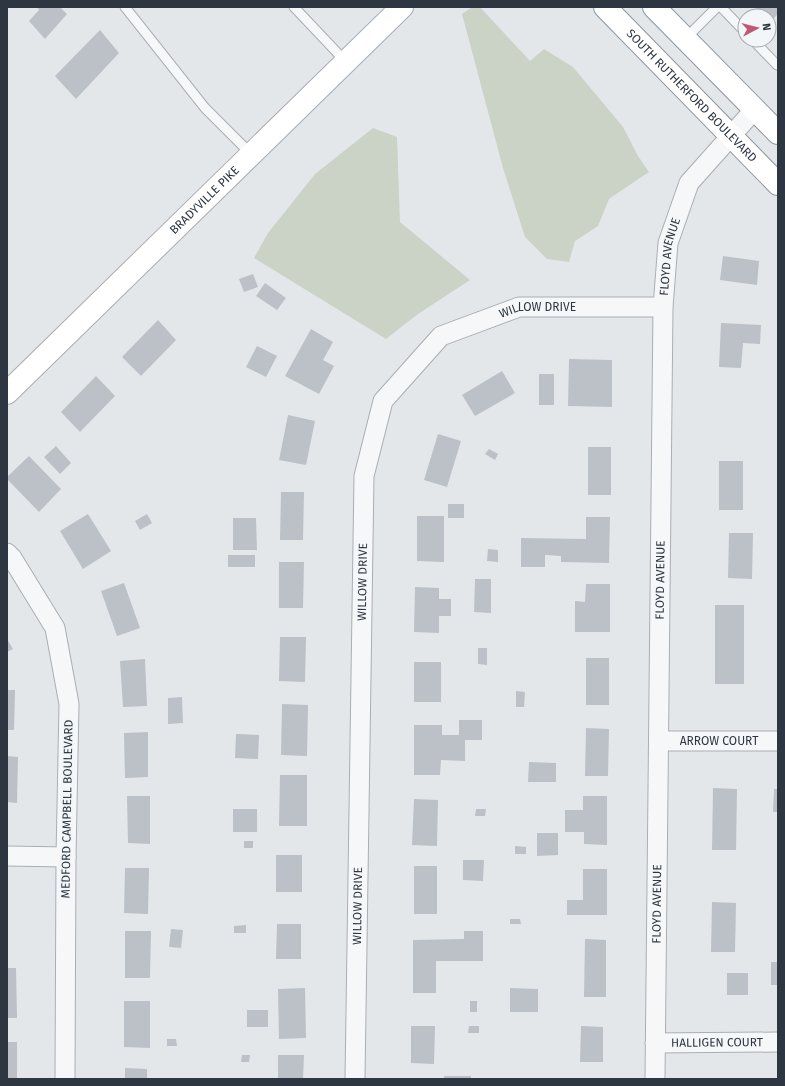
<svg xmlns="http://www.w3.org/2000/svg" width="785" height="1086" viewBox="0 0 785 1086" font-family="'Fira Sans',sans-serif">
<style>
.green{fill:#cbd3c6}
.building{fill:#bbc1c6}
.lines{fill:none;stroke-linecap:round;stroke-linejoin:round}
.service-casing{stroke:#a9aeb4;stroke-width:11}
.minor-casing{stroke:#a9aeb4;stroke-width:21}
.secondary-casing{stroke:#a9aeb4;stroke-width:24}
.trunk-casing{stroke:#8c969f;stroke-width:24}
.service{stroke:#f6f7f9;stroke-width:9}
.minor{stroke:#f6f7f9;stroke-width:19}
.secondary{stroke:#fff;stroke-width:22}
.trunk{stroke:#fff;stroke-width:22}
.labels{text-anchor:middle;stroke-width:4;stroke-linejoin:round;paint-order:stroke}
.street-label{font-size:12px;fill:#2d3641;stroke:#f3f6f8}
</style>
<rect width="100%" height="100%" fill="#e4e7ea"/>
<!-- green -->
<path class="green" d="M472 7H480L530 61 544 49 573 67 623 127 638 156 649 172 609 199 598 226 575 241 569 262 547 259 525 237 503 168 462 14Z
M373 128 397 137 400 222 470 280 418 314 386 339 254 258 268 233 315 174Z"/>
<!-- building -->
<path class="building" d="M37 7H60L67 14 45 39 29 21 39 10Z
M755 7H778V14L770 22 769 16H764Z
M100 30 119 53 76 99 55 76Z
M723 256 759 261 757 285 720 280Z
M253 274 258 287 244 292 239 279Z
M265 283 286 298 277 310 256 296Z
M158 320 176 340 141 376 122 357Z
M721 323 761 325 760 344 743 343 741 368 719 367Z
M311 329 333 342 323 360 334 366 319 394 285 376Z
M257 346 277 356 266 377 246 367Z
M569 359 612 360V407L568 406Z
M502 371 515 393 475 416 462 395Z
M539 374H554V405H539Z
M96 376 115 396 80 432 61 412Z
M288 415 315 421 306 465 279 460Z
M438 434 461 441 447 487 424 480Z
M56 446 71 463 60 474 44 457Z
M588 447H611V495H588Z
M489 449 498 454 495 460 485 454Z
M29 456 61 489 39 512 7 479V477Z
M719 461H743V510H719Z
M281 492H304L303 540H280Z
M448 504H464V518H448Z
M88 514 111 551 83 569 60 531Z
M147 514 152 523 140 530 135 521Z
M417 516H444V562L417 561Z
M586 517H610L609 563 561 562V556L545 555V567H521V538L586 539Z
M233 518H256L257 550H233Z
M729 533H753L752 579 728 578Z
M488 549 498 550V562L487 561Z
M228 555H255V567H228Z
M279 562H304L303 608H279Z
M475 579H491V613L474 612Z
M124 583 140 628 117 636 101 591Z
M586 584H610V632H575V601L585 602Z
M415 587 439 588V599H451V616H439V633L414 632Z
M715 605H744V684H715Z
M280 637H306L305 682 279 681Z
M7 639 13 649 7 652Z
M478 648H487V665L478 664Z
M586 658H609V705H586Z
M145 659 147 706 123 707 120 661Z
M414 662H441V702H414Z
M7 690H15L14 730H7Z
M516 691 525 692 524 707H516Z
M182 697 183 723 168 724V698Z
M282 704 308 705 307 756 281 755Z
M459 720H482V740H465V761L441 760 440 775H414V725H442V735H459Z
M586 728 609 729 608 776H585Z
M148 732V777L125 778 124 733Z
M236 734 259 735 258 759 235 758Z
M7 756 18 757 17 803 7 802Z
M529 762 556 763V782H528Z
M280 775H307V826H279Z
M713 788 737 789 736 850H712Z
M774 789H778V812H773Z
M127 796H150V844L128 843Z
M583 796H607V845L584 844V832H565V810H583Z
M414 799 438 800 437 846 412 845Z
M233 809H257V832H233Z
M476 809H486L485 816H475Z
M537 833H558V855L537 856Z
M244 841H253V848H244Z
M515 846 526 847V854H515Z
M276 855H302V892H276Z
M463 860H484L483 881 463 880Z
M414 866H437V914H414Z
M125 868H149L148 914 124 913Z
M583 869H607V915H567V900H583Z
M712 902 736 903 735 952H711Z
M510 919H520L521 924H510Z
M277 924H301V959H276Z
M246 925V933H234V926Z
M171 929 183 930 181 948 169 947Z
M125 931H151L150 978H125Z
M464 931H483V961H436V993H413V940L464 939Z
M585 939 606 940V997H584Z
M771 962H778V985H771Z
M7 968H16L17 1018H7Z
M727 973H748V995H727Z
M305 988 306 1038 279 1039 278 989Z
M510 988 538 989V1012H510Z
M124 1001H150V1048L124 1047Z
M470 1001H477V1012H470Z
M247 1010H268V1027H247Z
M411 1026H435L434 1064 411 1063Z
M469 1026H479V1033H468Z
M581 1026 603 1027V1062H580Z
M167 1039H176L177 1046H167Z
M7 1042H17V1079H7Z
M242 1055H250L249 1062H241Z
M278 1055H304L303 1079H278Z
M125 1068 147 1069V1079H125Z
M444 1076H471V1079H444Z"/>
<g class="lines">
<!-- service casing -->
<g class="service-casing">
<path id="service" d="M125 7 205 108 251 154
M294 7 346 62
M721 7 745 32
M685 39 717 7
M753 40 777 65"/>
</g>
<!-- minor casing -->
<g class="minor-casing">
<g id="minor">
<path d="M7 553 12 558 55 628 69 704 66 857 65 1079"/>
<path id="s1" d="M659 741H778"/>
<path d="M7 856 66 857"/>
<path id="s2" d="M655 1043 778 1042"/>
<path id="s3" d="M355 1079 364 476 383 401 441 336 519 307H663"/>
<path id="s4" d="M655 1079 663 307 668 243 689 183 755 109"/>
</g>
</g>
<!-- secondary casing -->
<g class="secondary-casing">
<g id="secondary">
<path id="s5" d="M7 393 402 7"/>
</g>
</g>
<!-- trunk casing -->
<g class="trunk-casing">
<g id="trunk">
<path id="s6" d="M605 7 778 184"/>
<path d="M654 7 778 133"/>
</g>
</g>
<!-- service -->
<use href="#service" class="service"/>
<!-- minor -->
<use href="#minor" class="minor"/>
<!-- secondary -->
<use href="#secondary" class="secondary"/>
<!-- trunk -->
<use href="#trunk" class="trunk"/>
</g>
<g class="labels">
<!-- street labels -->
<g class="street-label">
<text dy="4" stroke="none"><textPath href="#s6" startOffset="124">SOUTH RUTHERFORD BOULEVARD</textPath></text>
<text dy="4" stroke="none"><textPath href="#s5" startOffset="276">BRADYVILLE PIKE</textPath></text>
<text dy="4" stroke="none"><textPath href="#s4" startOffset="823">FLOYD AVENUE</textPath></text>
<text dy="4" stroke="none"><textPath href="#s3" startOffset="869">WILLOW DRIVE</textPath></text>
<text dy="4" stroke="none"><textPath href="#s4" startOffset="499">FLOYD AVENUE</textPath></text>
<text dy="4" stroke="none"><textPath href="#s3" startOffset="497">WILLOW DRIVE</textPath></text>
<text dy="4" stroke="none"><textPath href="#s1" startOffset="60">ARROW COURT</textPath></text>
<text transform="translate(67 809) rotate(-89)" y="4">MEDFORD CAMPBELL BOULEVARD</text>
<text dy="4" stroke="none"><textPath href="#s4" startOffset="175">FLOYD AVENUE</textPath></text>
<text dy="4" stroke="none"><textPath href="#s3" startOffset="173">WILLOW DRIVE</textPath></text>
<text dy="4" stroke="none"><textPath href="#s2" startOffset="62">HALLIGEN COURT</textPath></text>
</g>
</g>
<!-- border -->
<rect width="785" height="1086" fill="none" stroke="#2d3641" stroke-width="16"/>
<!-- north arrow -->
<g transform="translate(757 28) rotate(83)"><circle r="19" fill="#f3f6f8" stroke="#a4a9af"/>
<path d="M0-3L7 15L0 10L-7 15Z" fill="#c15772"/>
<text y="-6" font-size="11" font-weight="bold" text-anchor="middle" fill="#2d3641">N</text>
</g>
</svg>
